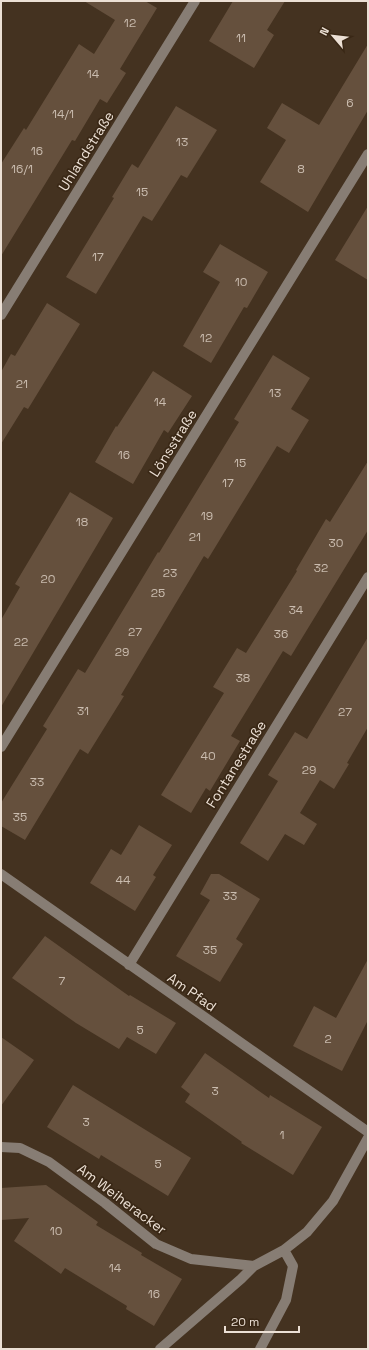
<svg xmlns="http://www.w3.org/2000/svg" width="369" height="1350" viewBox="0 0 369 1350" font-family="'Space Grotesk',sans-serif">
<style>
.building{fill:#65503d}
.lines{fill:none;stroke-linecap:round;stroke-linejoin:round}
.minor{stroke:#877d74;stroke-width:10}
.labels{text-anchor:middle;stroke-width:3.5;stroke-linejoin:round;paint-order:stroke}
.number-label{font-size:12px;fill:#cabcaf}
.street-label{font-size:14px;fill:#ece0d5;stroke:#3a2816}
</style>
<rect width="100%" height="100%" fill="#443220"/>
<!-- building -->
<path class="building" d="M84 1H145L157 8 120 69 126 73 107 103 100 99 75 141 72 140 1 256V164L24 128 26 130 79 44 94 54 115 20Z
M233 1H285L267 30 274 35 254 68 209 41Z
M368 44V110L308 212 260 182 286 140 267 128 282 103 319 125Z
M176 106 217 130 187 178 181 175 152 221 143 216 96 294 66 277 114 198 112 197 132 164 138 168Z
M368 206V280L335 260Z
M220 244 268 272 247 308 244 307 211 363 183 346 220 282 203 272Z
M47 303 80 324 28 409 24 407 1 444V372L11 354 15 356Z
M273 355 310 378 291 409 309 420 289 453 277 446 208 559 204 556 121 695 124 696 88 754 80 749 25 840 1 826V803L47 729 43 726 78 669 85 673 146 572 158 552 159 553 239 422 234 419Z
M153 371 192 396 168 433 164 430 133 484 95 462 116 426 117 427Z
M368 461V530L291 656 283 651 231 736 240 741 210 791 206 788 191 813 161 795 224 693 213 687 237 648 246 653 297 571 296 570 326 519 330 522Z
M70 492 113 518 1 707V620L20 587 15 584Z
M368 637V727L347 763 349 764 334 789 320 780 300 813 317 824 304 845 285 834 268 861 240 843 278 781 268 775 295 732 307 739Z
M139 825 172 845 153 875 156 877 135 911 90 883 111 849 121 855Z
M211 874H219L260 899 236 939 243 944 220 982 176 956 210 900 200 894Z
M45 936 129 996 130 995 176 1023 156 1054 127 1037 119 1049 76 1023 12 978Z
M368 959V1020L342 1071 293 1046 314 1006 336 1018Z
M1 1037 34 1060 1 1106Z
M205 1053 269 1098 270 1095 322 1127 293 1175 241 1143 242 1142 185 1102 190 1094 181 1087Z
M73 1085 191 1158 168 1196 101 1155 99 1159 47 1127Z
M46 1185 98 1222 96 1225 142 1253 141 1255 182 1279 154 1326 126 1309 127 1306 65 1268 61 1274 14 1241 29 1218 1 1220V1188Z"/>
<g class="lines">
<!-- minor -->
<path class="minor" d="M1 315 195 1
M1 747 368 154
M1 874 368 1132
M129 965 368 577
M1 1147 20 1148 49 1162 105 1203 156 1244 191 1259 254 1266 284 1250 307 1232 333 1201 368 1138
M160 1349 241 1279 254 1266
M260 1349 286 1300 293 1266 284 1250"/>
</g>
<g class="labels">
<!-- number labels -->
<g class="number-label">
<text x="130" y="27">12</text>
<text x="241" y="42">11</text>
<text x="93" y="78">14</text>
<text x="350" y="107">6</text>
<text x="63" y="118">14/1</text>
<text x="182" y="146">13</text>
<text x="37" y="155">16</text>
<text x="22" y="173">16/1</text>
<text x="301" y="173">8</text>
<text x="142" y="196">15</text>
<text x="98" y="261">17</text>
<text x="241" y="286">10</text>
<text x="206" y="342">12</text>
<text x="22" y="388">21</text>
<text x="275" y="397">13</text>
<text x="160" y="406">14</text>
<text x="124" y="459">16</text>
<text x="240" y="467">15</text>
<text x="228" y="487">17</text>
<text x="207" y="520">19</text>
<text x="82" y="526">18</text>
<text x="195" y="541">21</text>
<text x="336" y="547">30</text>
<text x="321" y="572">32</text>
<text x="170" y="577">23</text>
<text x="48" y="583">20</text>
<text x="158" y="597">25</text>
<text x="296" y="614">34</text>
<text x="135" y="636">27</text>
<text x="281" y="638">36</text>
<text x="21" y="646">22</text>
<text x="122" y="656">29</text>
<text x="243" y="682">38</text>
<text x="83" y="715">31</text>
<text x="345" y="716">27</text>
<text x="208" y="760">40</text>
<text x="309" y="774">29</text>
<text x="37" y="786">33</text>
<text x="20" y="821">35</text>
<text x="123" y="884">44</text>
<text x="230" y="900">33</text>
<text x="210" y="954">35</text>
<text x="62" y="985">7</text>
<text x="140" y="1034">5</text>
<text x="328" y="1043">2</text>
<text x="215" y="1095">3</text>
<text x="86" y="1126">3</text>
<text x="282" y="1139">1</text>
<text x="158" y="1168">5</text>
<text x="56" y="1235">10</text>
<text x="115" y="1272">14</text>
<text x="154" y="1298">16</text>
</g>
<!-- street labels -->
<g class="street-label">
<text transform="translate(86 151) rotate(-58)" y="5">Uhlandstraße</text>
<text transform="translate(173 443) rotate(-58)" y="5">Lönsstraße</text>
<text transform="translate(236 764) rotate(-58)" y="5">Fontanestraße</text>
<text transform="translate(192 992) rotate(35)" y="5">Am Pfad</text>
<text transform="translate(122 1199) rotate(37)" y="5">Am Weiheracker</text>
</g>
</g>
<!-- border -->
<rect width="369" height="1350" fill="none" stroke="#ece0d5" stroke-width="4"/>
<!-- north arrow -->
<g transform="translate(333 36) rotate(298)" stroke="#3a2816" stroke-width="3" paint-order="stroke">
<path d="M0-3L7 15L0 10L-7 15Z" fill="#ece0d5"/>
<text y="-6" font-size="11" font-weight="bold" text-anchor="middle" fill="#ece0d5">N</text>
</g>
<!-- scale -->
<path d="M225 1326v6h74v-6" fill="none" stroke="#ece0d5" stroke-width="2"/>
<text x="231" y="1326" font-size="12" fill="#ece0d5" stroke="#3a2816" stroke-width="3" paint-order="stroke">20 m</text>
</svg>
